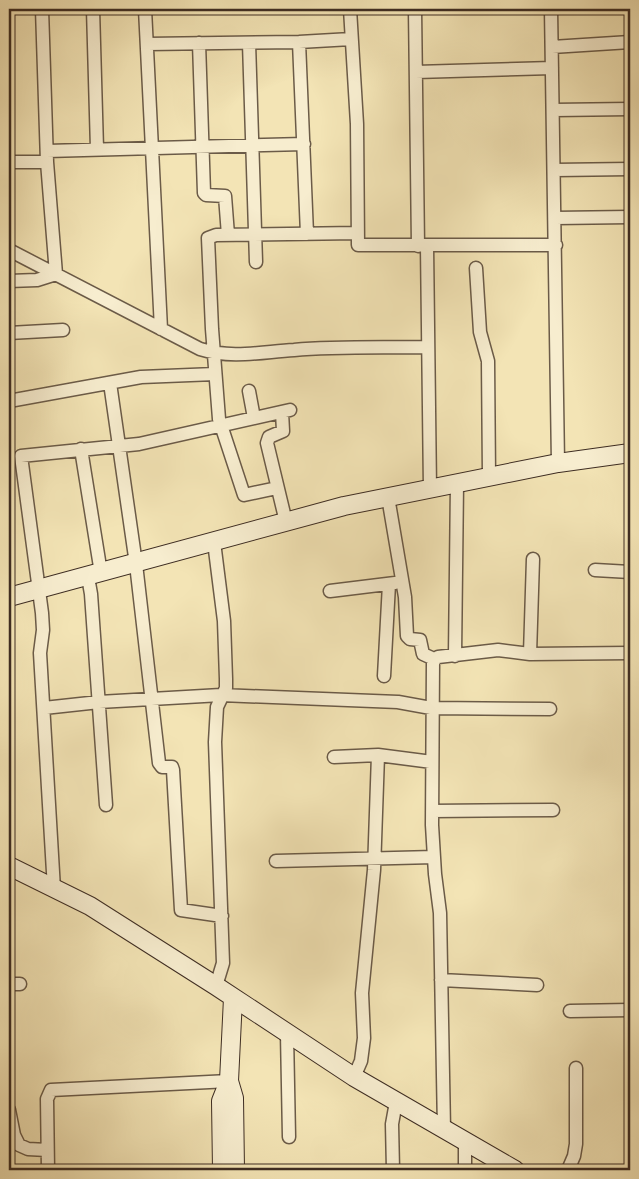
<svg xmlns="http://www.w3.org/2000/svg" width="639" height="1179" viewBox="0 0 639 1179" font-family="'Libre Caslon Text',serif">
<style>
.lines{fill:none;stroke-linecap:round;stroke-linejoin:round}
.street-casing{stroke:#6b5b48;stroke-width:15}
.secondary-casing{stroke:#3e2d23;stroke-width:20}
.street{stroke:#f7edcf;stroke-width:12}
.secondary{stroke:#f7edcf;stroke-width:18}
</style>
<rect width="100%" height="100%" fill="#f3e4b5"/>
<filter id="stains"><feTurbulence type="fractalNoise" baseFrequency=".004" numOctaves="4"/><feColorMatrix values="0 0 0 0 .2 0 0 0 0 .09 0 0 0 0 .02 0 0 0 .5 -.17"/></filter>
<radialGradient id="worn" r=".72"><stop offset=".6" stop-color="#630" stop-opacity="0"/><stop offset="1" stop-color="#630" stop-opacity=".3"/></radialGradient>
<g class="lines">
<!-- street casing -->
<g class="street-casing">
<path id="street" d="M93 9 97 149
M145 9 161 329
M350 9 357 124 358 245H556
M415 9 418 246
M551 9 558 463
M299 42 307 234
M199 43 204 193 206 195 225 196 228 235
M249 43 256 262
M147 44 299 42 351 39
M552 47 630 42
M416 72 552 68
M554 110 630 109
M47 151 304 144
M9 162H47
M555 170 630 169
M555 218 630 217
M427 246 430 489
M9 250 200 349C232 359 261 352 294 350 338 346 384 348 428 347
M476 268 480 332 488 361 489 477
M9 281 37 280 56 274 47 162 42 9
M9 333 63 330
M110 383 136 564 159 763 162 767H172L173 770 181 910 222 916
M249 391 254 418
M9 401 141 377 215 374
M282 412 283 431 269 437 267 443 286 522
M81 449 101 573
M277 488 244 495 219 419 212 329 208 238 216 235 357 233
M388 497 405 597 407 636 410 639 420 640 423 654 434 659
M214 542 224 621 226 679V688L217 707 215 742 223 963 216 986
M595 570 630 572
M88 577 91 594 106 805
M330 591 395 583
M530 654 533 559
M455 656 457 483
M384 676 389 584
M44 708 99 702 221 695 398 702 431 708 550 709
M334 757 378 755 432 762
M432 811 553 810
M276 861 434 857
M54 889 40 653 43 630 42 613 21 456 139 444 290 410
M441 980 537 985
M9 984H20
M570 1011 630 1010
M287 1034 289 1137
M354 1077 361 1061 364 1038 362 993 374 870 378 755
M9 1110 14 1135 19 1145 28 1149 47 1150
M444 1129 440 913 435 874 432 825 433 661 438 657 498 650 530 654 630 653
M465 1140V1170
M48 1170 47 1099 51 1090 229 1081
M393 1170 392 1124 396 1102
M568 1170 574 1156 576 1144V1068"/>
</g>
<!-- secondary casing -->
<g class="secondary-casing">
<path id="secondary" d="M9 597 344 506 558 463 630 453
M9 866 90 906 216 986 354 1077 515 1170
M233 998 229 1081 234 1098 235 1170
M222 1170 221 1101 229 1081"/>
</g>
<!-- street -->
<use href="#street" class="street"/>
<!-- secondary -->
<use href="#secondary" class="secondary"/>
</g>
<!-- margin -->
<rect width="639" height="1179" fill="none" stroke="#f3e4b5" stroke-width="30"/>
<rect x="10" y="10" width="619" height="1159" fill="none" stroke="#3e2d23" stroke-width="2.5"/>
<rect x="15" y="15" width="609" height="1149" fill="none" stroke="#3e2d23"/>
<rect width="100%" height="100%" filter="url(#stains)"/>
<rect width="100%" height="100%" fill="url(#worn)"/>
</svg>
